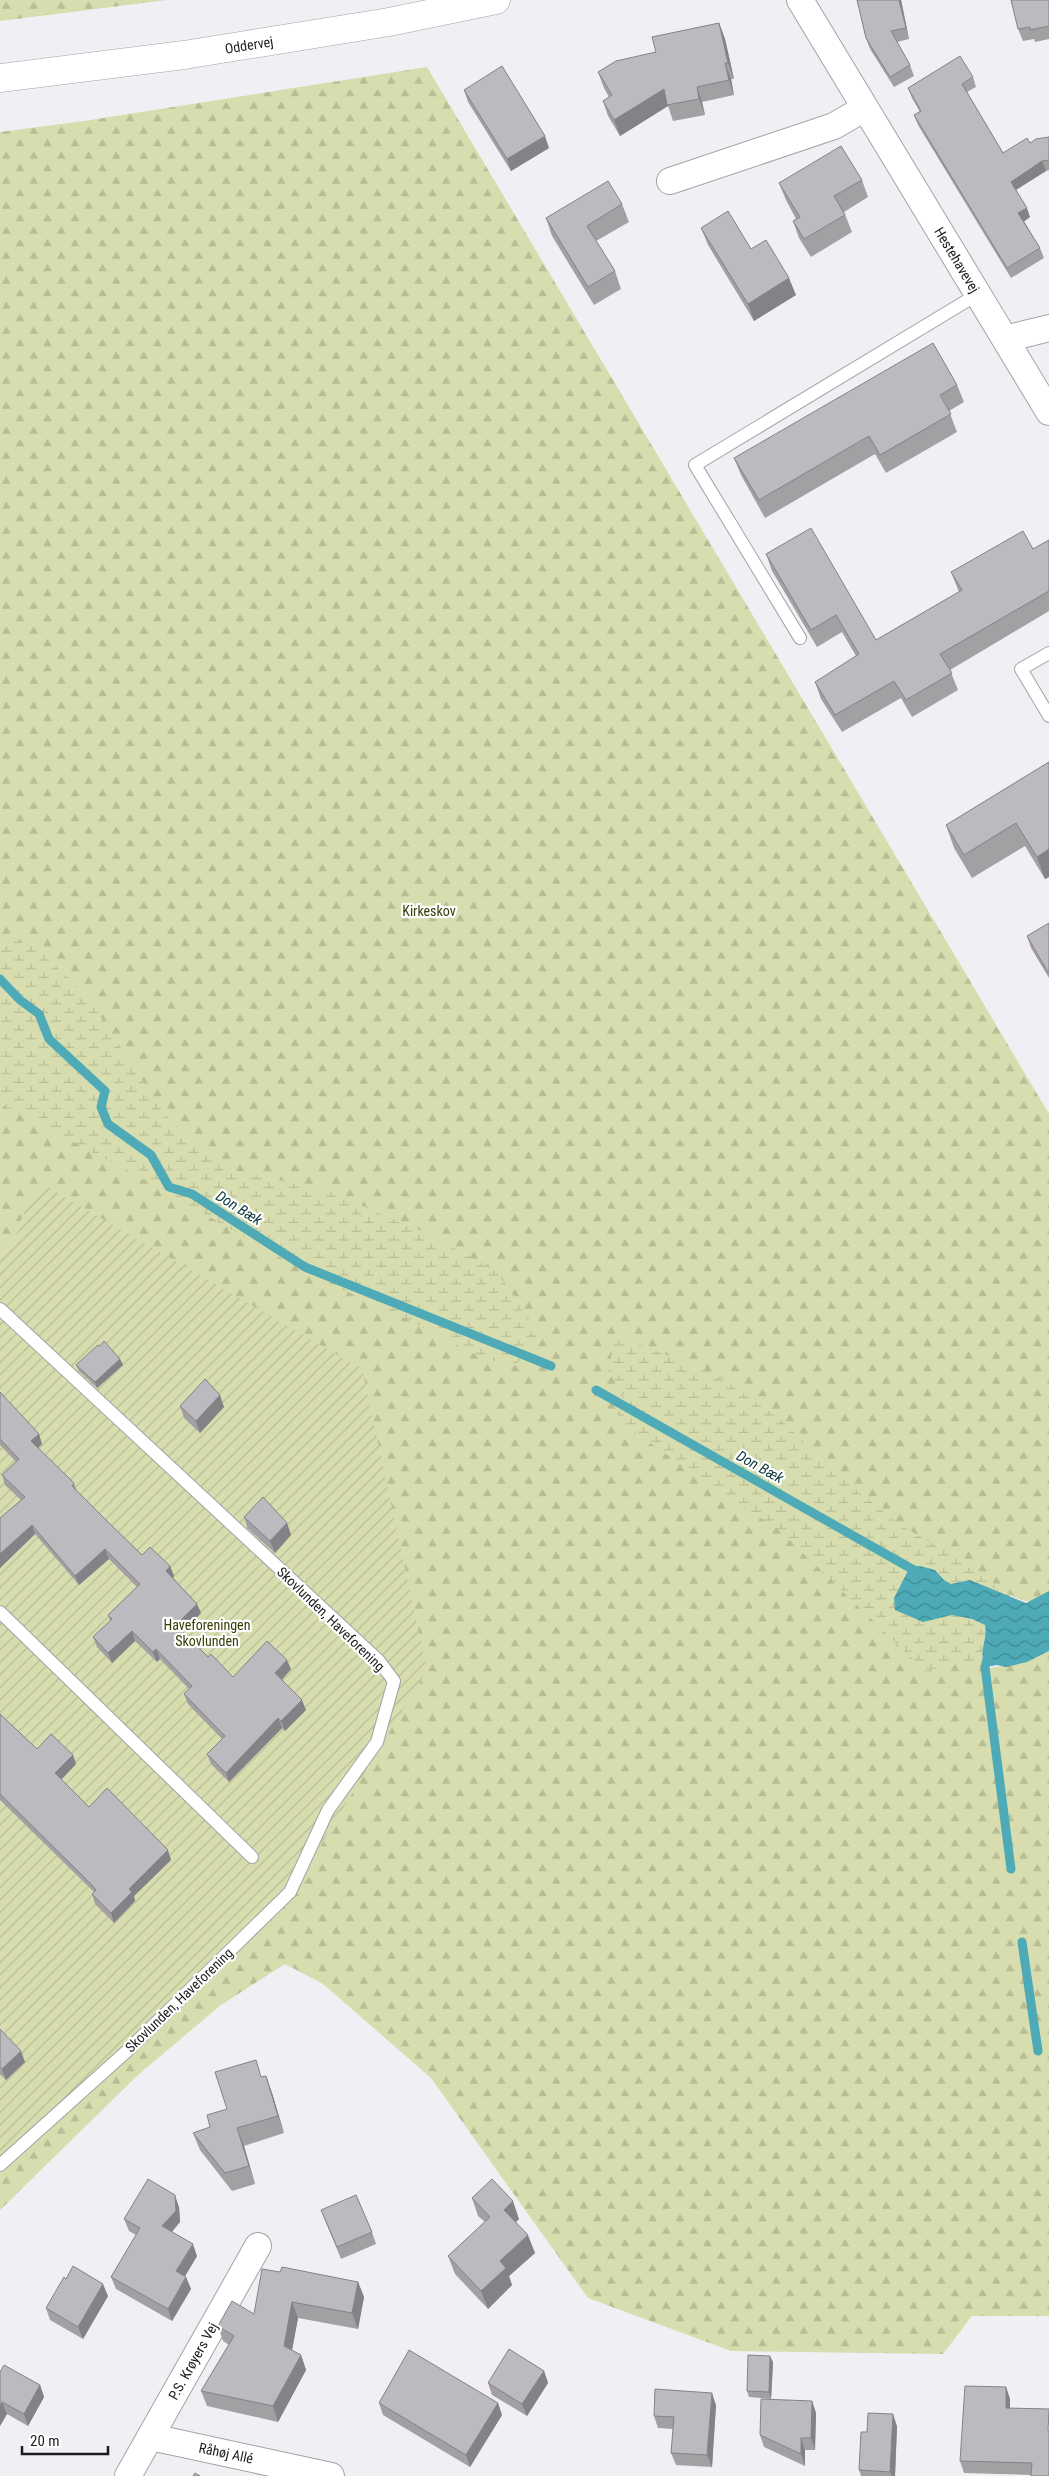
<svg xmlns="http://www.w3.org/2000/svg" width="1049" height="2476" viewBox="0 0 1049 2476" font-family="'Roboto Condensed',sans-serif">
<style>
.forest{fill:url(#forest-firs)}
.wetland{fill:url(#wetland-marsh)}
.garden{fill:url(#garden-furrows)}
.water{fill:url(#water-waves)}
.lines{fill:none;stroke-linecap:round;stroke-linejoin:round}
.stream{stroke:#4daab6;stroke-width:9}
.lane-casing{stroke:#a4a2a6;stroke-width:14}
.street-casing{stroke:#a4a2a6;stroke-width:28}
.secondary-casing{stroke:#a4a2a6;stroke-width:29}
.lane{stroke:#fff;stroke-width:12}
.street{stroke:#fff;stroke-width:26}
.secondary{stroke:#fff;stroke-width:28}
.wall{fill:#a3a0a4}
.shaded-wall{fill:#848286}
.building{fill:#bdbabf;stroke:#848286}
.labels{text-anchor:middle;stroke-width:4.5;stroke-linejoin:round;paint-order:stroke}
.street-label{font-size:14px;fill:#1c1b1d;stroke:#fff}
.park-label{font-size:14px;fill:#3a3c05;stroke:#fff}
.water-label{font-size:15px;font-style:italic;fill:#0f3b40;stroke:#fff}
</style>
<defs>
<pattern id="forest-firs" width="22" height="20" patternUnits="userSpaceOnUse" patternTransform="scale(1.25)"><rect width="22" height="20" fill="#d8ddaf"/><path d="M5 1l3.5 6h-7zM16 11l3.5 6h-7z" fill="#b9bd96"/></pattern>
<pattern id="wetland-marsh" width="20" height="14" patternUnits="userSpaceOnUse" patternTransform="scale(1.25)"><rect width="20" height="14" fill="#d8ddaf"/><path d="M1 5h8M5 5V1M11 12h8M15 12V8" fill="none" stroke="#b9bd96"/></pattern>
<pattern id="garden-furrows" width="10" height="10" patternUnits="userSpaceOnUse" patternTransform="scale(1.25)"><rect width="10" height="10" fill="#d8ddaf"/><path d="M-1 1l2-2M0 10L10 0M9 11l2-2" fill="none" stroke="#b9bd96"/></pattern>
<pattern id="water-waves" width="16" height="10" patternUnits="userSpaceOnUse" patternTransform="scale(1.25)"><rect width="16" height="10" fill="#4daab6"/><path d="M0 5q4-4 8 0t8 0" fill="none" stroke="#3f8a93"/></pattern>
</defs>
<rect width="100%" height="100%" fill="#f2eff4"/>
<!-- forest -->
<path class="forest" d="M0 0H167L0 21Z
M427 67 1049 1114V1591C1033 1601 1029 1606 1011 1595L952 1615 989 1668 1027 1662 1049 1651V2316H972L943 2354 731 2351 588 2298 431 2078 323 1984 285 1964 221 2005 139 2074 0 2210V2173L281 1911 25 1210 15 1237 0 1256V132L84 121Z"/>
<!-- wetland -->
<path class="wetland" d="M0 934 36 948 85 993 165 1115 224 1168 328 1191 433 1236 497 1272 536 1329 537 1340 515 1366 484 1359 405 1318 315 1277 129 1171 0 1104Z
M616 1335 715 1374 779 1418 843 1479 900 1525 951 1554 1011 1595 970 1580 951 1585 944 1580 935 1570 907 1616C933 1625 930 1615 952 1615 963 1614 976 1621 986 1625 987 1637 982 1647 982 1659L925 1671 780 1531 616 1420 624 1392 608 1371Z"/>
<!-- garden -->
<path class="garden" d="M44 1185 362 1369 427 1670 281 1911 0 2173V1256L15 1237 25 1210Z"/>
<!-- water -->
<path class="water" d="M920 1566 935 1570 944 1580 951 1584 970 1580 1026 1603 1049 1591V1651L1027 1662 1006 1667 997 1665 985 1667C978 1649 988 1641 985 1625L972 1619 952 1615 923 1622 895 1610 894 1598 910 1567Z"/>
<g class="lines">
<!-- stream -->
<path class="stream" d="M0 979 20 1000 39 1014 49 1039 105 1091 101 1107 108 1124 151 1155 169 1187 192 1194 305 1267 551 1366
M596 1390 919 1573
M988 1656 985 1667 1011 1869
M1022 1942 1038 2051"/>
<!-- lane casing -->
<g class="lane-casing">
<path id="lane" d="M800 638 695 465 978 294
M1049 653 1021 669 1049 716
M0 1309 379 1661 394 1681 377 1742 328 1810 290 1892 127 2051 0 2165
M0 1612 252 1857"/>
</g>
<!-- street casing -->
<g class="street-casing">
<path id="street" d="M800 0 1049 412
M670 181 834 126 865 108
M1005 339 1049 328
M151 2437 331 2476
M128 2476 258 2246"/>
</g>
<!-- secondary casing -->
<g class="secondary-casing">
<path id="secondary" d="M0 78 184 55 389 22 496 0"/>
</g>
<!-- lane -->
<use href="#lane" class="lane"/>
<!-- street -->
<use href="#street" class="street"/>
<!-- secondary -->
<use href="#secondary" class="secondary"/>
</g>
<!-- wall -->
<path class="wall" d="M857 0H901L909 39 897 42 910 65 914 76 894 87 870 49 866 38Z
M1049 0V39L1035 42 1034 39 1023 41 1018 29Z
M719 23 725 39 734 79H731L734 95 702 102 705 115 673 121 668 106 620 136 608 116 603 101 609 97 604 88 598 72 656 52Z
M973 77 976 87 967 92 1003 153 1049 137V170L1046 171 1016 190 1030 217 1024 221 1040 248 1044 258 1011 278 918 125 914 115 920 112 912 98 908 88Z
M464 90 549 148 511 171 468 102Z
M862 180 868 197 844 212 852 232 811 257 799 238 793 221 796 219 786 200 779 183Z
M622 204 629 222 596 241 615 271 621 289 594 305 552 236 546 218Z
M701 228 751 249 796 295 754 321 708 245Z
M957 385 964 402 949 411 957 432 886 473 875 454 765 518 741 475 734 458Z
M1049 540V611L950 670 958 690 912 717 901 698 842 732 821 699 815 682 856 656 842 632 817 647 772 571 766 554 876 640 959 592 951 572 1033 549Z
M1049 762V877L1045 879 1025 846 972 878 954 848 946 825Z
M1049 923V978L1031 948 1027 936Z
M120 1359 123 1365 97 1388 79 1371 76 1365Z
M0 1392 42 1444 38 1448 74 1483 77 1491 107 1521 142 1555 170 1566 174 1576 173 1578 197 1604 201 1613 183 1631 208 1657 233 1677 291 1669 282 1679 306 1710 285 1731 282 1728 229 1782 211 1764 207 1754 222 1739 188 1704 184 1694 189 1689 160 1659 157 1662 135 1641 112 1663 97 1647 93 1637 110 1621 108 1615 137 1587 109 1559 79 1585 35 1534 0 1568V1518L21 1500 5 1485 2 1475 16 1462 0 1445Z
M180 1406 224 1407 200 1433 184 1418Z
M244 1517 287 1523 291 1535 275 1553 248 1529Z
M0 1714 37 1749 73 1755 76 1764 61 1780 89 1807 171 1860 134 1896 135 1901 114 1923 95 1904 92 1894 94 1892 0 1800Z
M0 2029 25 2062 6 2080 0 2074Z
M266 2076 272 2093 284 2133 244 2146 255 2184 232 2191 200 2150 193 2133 210 2127 227 2109 262 2077Z
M472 2198 519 2219 516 2222 535 2253 509 2276 512 2285 488 2309 455 2274 448 2256 485 2222 478 2216Z
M179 2207 180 2222 172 2232 197 2256 185 2276 191 2289 172 2321 116 2289 111 2277 136 2235 129 2231 124 2219Z
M321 2210 372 2232 376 2244 341 2259Z
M280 2272 358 2282 364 2297 358 2329 298 2318 292 2350 301 2355 306 2370 278 2422 207 2406 201 2391 229 2345 223 2341 218 2326 254 2314Z
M66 2279 108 2296 83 2339 50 2320 46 2308Z
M773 2362 771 2399 749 2397 747 2391Z
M544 2371 548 2383 527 2416 492 2395 488 2383Z
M0 2372 40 2385 44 2397 28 2426 7 2414 0 2426Z
M1006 2387 1010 2399V2408L1049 2409 1031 2475 964 2473 960 2461Z
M812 2401 816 2413 815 2450H805V2466L764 2447 760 2435Z
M379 2403H498L502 2415 470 2467 383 2415Z
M716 2405 712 2467 676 2465 671 2453 673 2429 658 2428 654 2416Z
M897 2426 895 2476H861L859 2470 867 2432Z"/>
<!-- shaded-wall -->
<path class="shaded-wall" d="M899 0H901L909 39 906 28Z
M719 23 725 39 734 79 728 63Z
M725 63 731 79 734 95 729 80Z
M697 87 702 102 705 115 699 99Z
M664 89 668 106 620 136 614 120Z
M545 136 549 148 511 171 507 159Z
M1042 161 1046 171 1014 191 1011 182Z
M1027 208 1030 217 1022 223 1018 213Z
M789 278 796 295 754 321 748 304Z
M1049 849V877L1045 879 1037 857Z
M120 1359 123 1365 97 1388 95 1382Z
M220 1395 224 1407 200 1433 196 1421Z
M39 1434 42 1444 35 1451 31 1441Z
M287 1523 291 1535 275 1553 270 1541Z
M32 1525 35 1534 0 1568V1554Z
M105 1549 109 1559 79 1585 75 1576Z
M170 1566 174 1576 170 1581 166 1571Z
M197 1604 201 1613 180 1635 176 1625Z
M132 1631 135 1641 112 1663 108 1653Z
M156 1649 160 1659 157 1662 153 1652Z
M287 1660 291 1669 279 1683 275 1673Z
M302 1700 306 1710 285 1731 281 1721Z
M278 1718 282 1728 229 1782 226 1773Z
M73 1755 76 1764 58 1783 55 1773Z
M168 1850 171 1860 134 1896 135 1901 114 1923 111 1913 129 1889Z
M21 2051 25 2062 6 2080 2 2069Z
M266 2076 272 2093 284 2133 278 2116Z
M237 2128 244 2146 255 2184 249 2166Z
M175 2195 179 2207 180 2222 166 2238 162 2226Z
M513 2201 519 2219 510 2227 504 2210Z
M528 2235 535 2253 509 2276 512 2285 488 2309 481 2291 500 2261Z
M193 2244 197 2256 181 2283 176 2271Z
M186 2277 191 2289 172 2321 168 2309Z
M358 2282 364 2297 358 2329 352 2313Z
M103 2284 108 2296 83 2339 78 2327Z
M292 2302 298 2318 290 2361 284 2346Z
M301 2355 306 2370 278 2422 273 2406Z
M770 2356 773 2362 771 2399 769 2392Z
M544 2371 548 2383 527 2416 522 2404Z
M40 2385 44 2397 28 2426 24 2414Z
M1006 2387 1010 2399V2420L1006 2408Z
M712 2393 716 2405 712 2467 707 2455Z
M812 2401 816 2413 815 2450 811 2438Z
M2 2402 7 2414 0 2426V2406Z
M498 2403 502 2415 470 2467 466 2455Z
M893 2414 897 2426 895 2476H892L890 2472Z
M801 2438 805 2450V2466L801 2454Z"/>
<!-- building -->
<path class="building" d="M857 0H899L906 28 891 31 910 65 890 77 866 38Z
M1011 0H1049V26L1030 30V27L1018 29Z
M719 23 728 63H725L729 80 697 87 699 99 667 105 664 89 614 120 603 101 612 95 598 72 616 61 656 52 652 37Z
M960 56 973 77 962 84 1003 153 1027 138 1030 143 1036 139 1049 137V160L1042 161 1011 182 1027 208 1018 213 1040 248 1007 268 914 115 921 111 908 88Z
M502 66 545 136 507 159 464 90Z
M841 146 862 180 834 196 845 215 804 239 793 221 800 217 779 183Z
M608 181 622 204 587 226 615 271 588 287 546 218Z
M728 211 751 249 766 240 789 278 748 304 701 228Z
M933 343 957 385 940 395 951 414 880 455 869 436 759 500 734 458Z
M811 528 876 640 962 590 951 572 1023 531 1033 549 1049 540V591L940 654 952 673 906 700 894 681 835 715 815 682 859 654 836 615 811 630 766 554Z
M1049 762V849L1037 857 1016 823 964 855 946 825Z
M1049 923V974L1027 936Z
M104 1341 120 1359 95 1382 76 1365 98 1345 100 1346Z
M205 1379 220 1395 196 1421 180 1406Z
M0 1392 39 1434 31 1441 74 1483 72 1486 107 1521 142 1555 150 1547 170 1566 166 1571 197 1604 176 1625 208 1657 211 1654 233 1677 267 1641 287 1660 275 1673 302 1700 281 1721 278 1718 226 1773 207 1754 225 1736 184 1694 192 1686 156 1649 153 1652 132 1631 108 1653 93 1637 112 1619 108 1615 140 1584 105 1549 75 1576 32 1525 0 1554V1518L25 1497 2 1475 19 1459 0 1439Z
M263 1497 287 1523 270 1541 244 1517Z
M0 1714 37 1749 51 1734 73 1755 55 1773 89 1807 107 1788 168 1850 129 1889 132 1892 111 1913 92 1894 96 1890 91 1884 0 1794Z
M0 2029 21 2051 2 2069 0 2067Z
M256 2060 261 2077 266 2076 278 2116 237 2128 249 2166 225 2173 193 2133 210 2127 207 2115 227 2109 215 2072Z
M148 2179 175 2195 176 2211 162 2226 193 2244 176 2271 186 2277 168 2309 111 2277 140 2228 124 2219Z
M492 2179 513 2201 504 2210 528 2235 500 2261 506 2268 481 2291 448 2256 490 2217 472 2198Z
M356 2195 372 2232 337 2247 321 2210Z
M73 2266 103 2284 78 2327 46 2308 64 2277 66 2279Z
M282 2267 358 2282 352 2313 292 2302 284 2346 301 2355 273 2406 201 2391 234 2336 218 2326 232 2301 254 2314 262 2269 280 2272Z
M509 2349 544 2371 522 2404 488 2383Z
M409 2350 498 2403 466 2455 379 2403Z
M748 2355 770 2356 769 2392 747 2391Z
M4 2365 40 2385 24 2414 2 2402 0 2406V2372Z
M965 2386 1006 2387V2408L1049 2409 1048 2431H1049V2476H1031L1032 2463 960 2461Z
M655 2389 712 2393 707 2455 671 2453 674 2417 654 2416Z
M761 2399 812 2401 811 2438H801V2454L760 2435Z
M868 2413 893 2414 890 2472 859 2470 861 2432H867Z
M195 2473 200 2476H193Z"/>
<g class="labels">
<!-- street labels -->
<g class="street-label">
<text transform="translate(249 45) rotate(-9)" y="5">Oddervej</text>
<text transform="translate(957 260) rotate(59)" y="5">Hestehavevej</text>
<text transform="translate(331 1619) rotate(44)" y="5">Skovlunden, Haveforening</text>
<text transform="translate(179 2000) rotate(-44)" y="5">Skovlunden, Haveforening</text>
<text transform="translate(193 2361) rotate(-61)" y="5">P.S. Krøyers Vej</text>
<text transform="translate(226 2453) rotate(12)" y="5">Råhøj Allé</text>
</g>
<!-- park labels -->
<g class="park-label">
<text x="429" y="916">Kirkeskov</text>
<text x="207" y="1630">Haveforeningen<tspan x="207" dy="16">Skovlunden</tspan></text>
</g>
<!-- water labels -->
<g class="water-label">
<text transform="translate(239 1208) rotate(32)" y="5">Don Bæk</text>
<text transform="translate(760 1467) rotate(29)" y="5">Don Bæk</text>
</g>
</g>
<!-- scale -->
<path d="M22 2446v8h86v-8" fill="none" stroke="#1c1b1d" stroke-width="2.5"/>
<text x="30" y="2446" font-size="15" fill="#1c1b1d" stroke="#ffffff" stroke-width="4" paint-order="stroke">20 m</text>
</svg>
